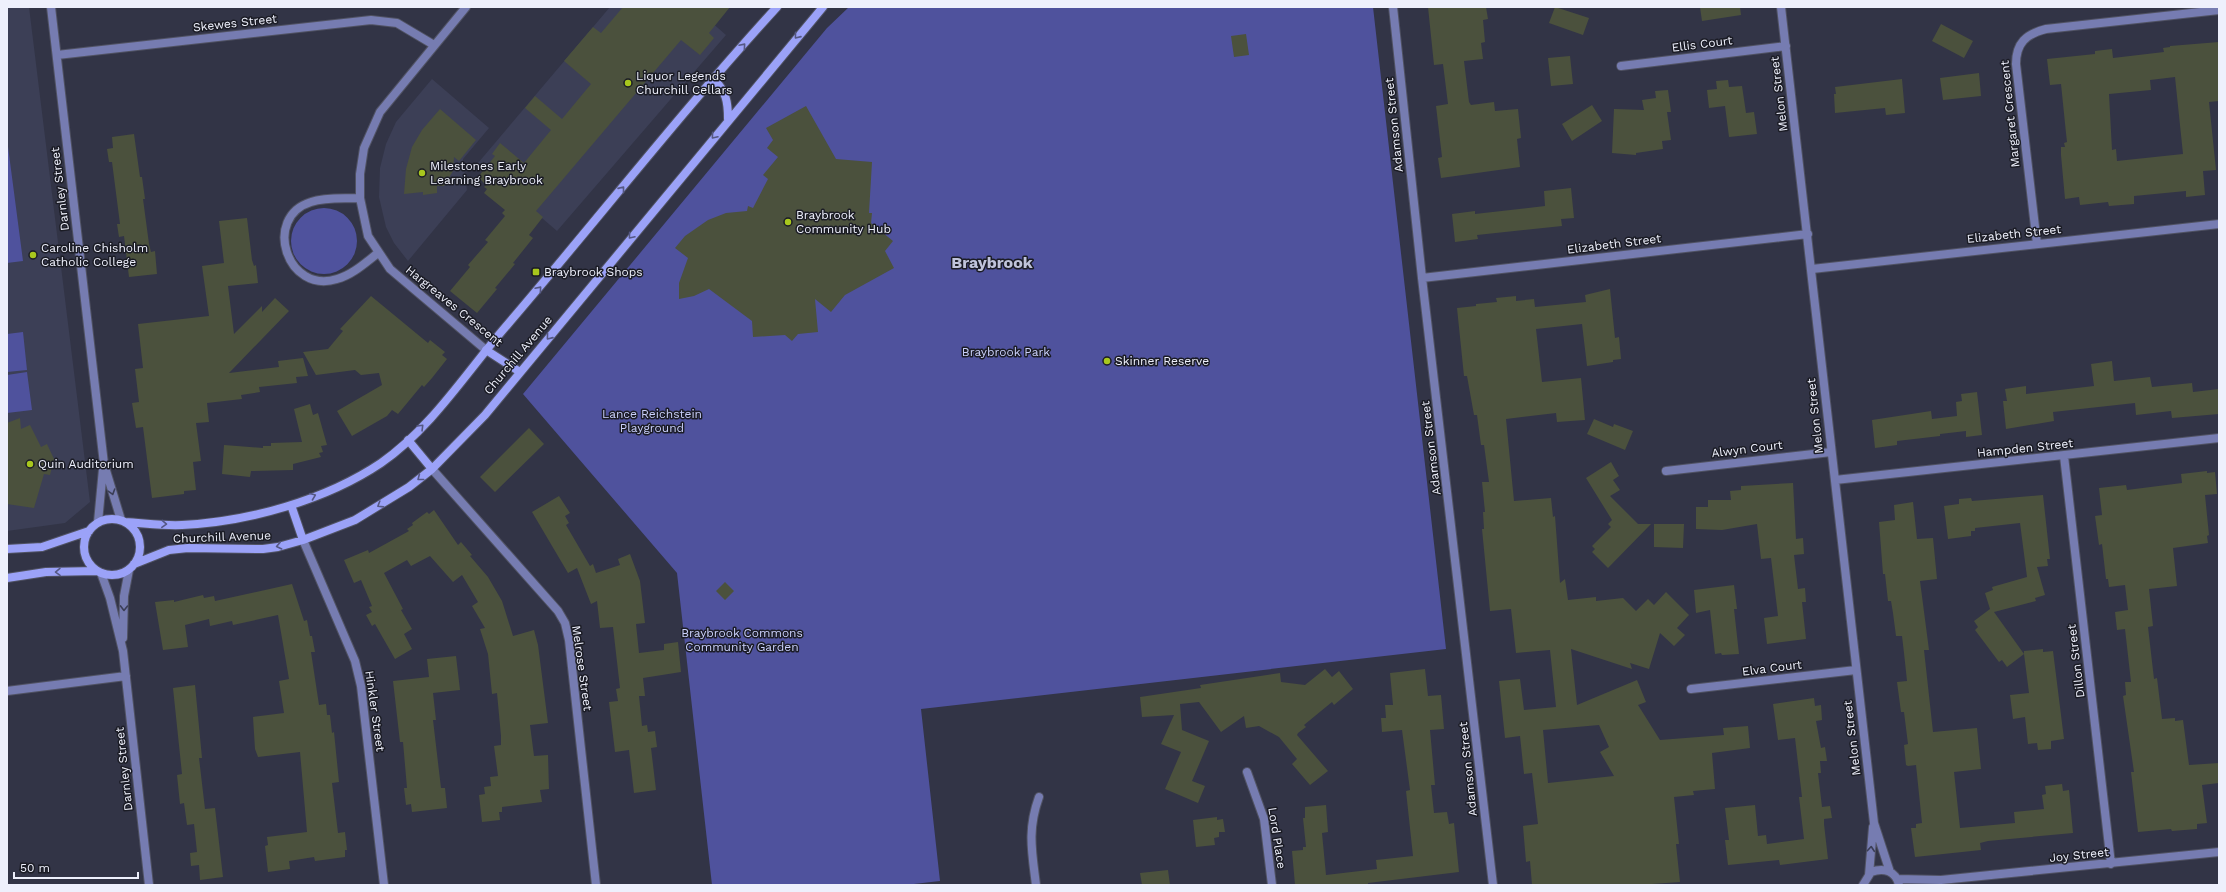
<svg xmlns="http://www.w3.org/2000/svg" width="2226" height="892" viewBox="0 0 2226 892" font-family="'Work Sans',sans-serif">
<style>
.built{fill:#3c3f56}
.green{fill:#4f529d}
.building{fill:#4b513d;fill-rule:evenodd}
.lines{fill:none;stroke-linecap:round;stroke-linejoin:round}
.minor-casing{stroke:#505263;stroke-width:10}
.secondary-casing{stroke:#505263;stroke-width:10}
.minor{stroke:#767cb1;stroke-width:8}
.secondary{stroke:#9ba2f8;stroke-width:8}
.oneway{stroke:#555884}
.oneway2{stroke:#3b3e56}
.poi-dot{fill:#a8c71d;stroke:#1b1c25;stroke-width:1.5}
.labels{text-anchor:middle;stroke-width:3;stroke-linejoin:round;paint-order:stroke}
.street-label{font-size:12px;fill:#eef0fc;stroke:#1b1c25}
.poi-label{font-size:12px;fill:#eef0fc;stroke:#1b1c25;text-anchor:start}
.park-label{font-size:12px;fill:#cad0fb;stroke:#1b1c25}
.district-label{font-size:16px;font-weight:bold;fill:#c0c4db;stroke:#1b1c25}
</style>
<rect width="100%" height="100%" fill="#323446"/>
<!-- built -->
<path class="built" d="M7 7H29L90 502 65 523 7 531Z
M610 7H694L726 35 557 231 478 163Z
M432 79 489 128 463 159 467 190 408 261 394 243 386 227 379 197 380 168 386 144 396 122Z"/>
<!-- green -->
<path class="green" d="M849 7H1373L1446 649 921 709 940 881 905 885H712L677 573 523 394 827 28Z
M7 139 23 261 7 263Z
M291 241a33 33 0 1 1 66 0a33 33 0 1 1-66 0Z
M23 332 27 370 7 372V334Z
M27 372 32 410 7 413V375Z"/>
<!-- building -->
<path class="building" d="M623 7H730L709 33 714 38 700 55 681 40 536 211 543 217 529 235 533 238 513 263 515 264 495 288 497 289 477 313 450 291 470 267 468 265 488 242 485 240 505 216 502 213 505 210 484 193 487 189 484 187 486 185 478 177 495 156 492 154 500 143 524 163 551 130 525 108 535 96 562 119 591 84 564 61 593 27 601 33Z
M1428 7H1486L1488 19 1483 20 1485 42 1481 43 1483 59 1464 61 1469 102 1471 105 1494 102 1495 111 1518 109 1521 138 1517 139 1520 167 1441 178 1438 158 1442 157 1436 106 1448 104 1443 64 1434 65Z
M1555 7 1589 18 1583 35 1549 23Z
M1700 7H1740L1741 15 1702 21Z
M1941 24 1973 41 1964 58 1932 41Z
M1246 34 1249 55 1234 57 1231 36Z
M2219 42V101L2209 102 2216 170 2203 171 2205 195 2186 197V191L2134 196V204L2109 206 2108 202 2080 205 2079 197 2065 199 2061 155V147H2065L2064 143 2067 142 2066 133 2061 84 2050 85 2047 59 2095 54V51L2112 49 2113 58 2164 52 2163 48 2170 47V46ZM2175 77 2183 154 2117 161 2116 149 2112 150 2109 94 2151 90 2150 80Z
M1570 56 1573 84 1551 86 1548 58Z
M1979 73 1981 96 1943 100 1940 78Z
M1902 79 1905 113 1886 115 1885 108 1835 113 1834 94H1836L1835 87Z
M1728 80 1729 87 1742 86 1746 113 1754 112 1757 134 1729 137 1725 106 1709 108 1707 90 1717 89 1716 81Z
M1668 90 1671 112H1667L1671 140 1662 141 1663 149 1636 153V155L1612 153 1614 109 1644 110 1642 100 1656 98 1655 91Z
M1592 105 1602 121 1572 141 1562 124Z
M806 106 836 159 872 162 869 213H872L871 223 893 241 885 251 894 268 845 295 831 312 815 299 818 332 798 334 792 341 785 335 753 337 752 321 709 289 694 296 679 299V283L688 258 675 248 685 236 708 220 726 213 747 211 748 206 753 208 768 179 763 175 778 157 767 148 773 140 766 128Z
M440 109 476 140 459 161 454 157 453 171 444 186H437V193L423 195V192L404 194 406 169 412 147 422 130Z
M134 134 140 177H142L145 199H143L149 244 151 252 155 251 157 274 129 277 124 236 119 237 117 224H120L112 162H109L107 149 113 148 112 137Z
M1571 188 1574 218 1561 219 1562 226 1477 235 1478 239 1455 242 1452 214 1475 211V214L1545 206 1544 191Z
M247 218 252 260 254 266 256 265 258 283 228 286 234 334 262 306V312L275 298 289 311 229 373 279 367 278 361 303 358 308 376 296 377 297 383 259 387 260 392 241 395 242 399 207 403 209 422 196 423 201 461 193 462 196 490 184 491V494L152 498 143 427 136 428 132 403 139 402 135 369 143 368 138 324 209 316 202 266 224 263 219 221Z
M1610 289 1615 338 1619 337 1621 359 1613 360V362L1587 366 1582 324 1536 329 1542 382 1581 378 1585 420 1557 422 1556 413 1506 419 1514 501 1551 498 1553 517 1555 516 1560 583 1565 579 1568 600 1596 597V601L1623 598 1636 611 1648 599 1654 605 1666 592 1689 615 1677 628 1685 635 1674 646 1660 633 1649 669 1630 663 1632 669 1571 649 1577 705 1637 680 1646 702 1638 705 1660 740 1724 735 1723 728 1748 726 1750 748 1712 753 1715 789 1693 791 1694 795 1674 797 1679 844H1676L1680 882 1638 885H1532L1530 861 1526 862 1523 826 1538 824 1532 773 1524 774 1520 736 1505 738 1499 681 1520 679 1524 710 1556 707 1550 650 1516 653 1511 609 1490 611 1482 529H1484L1483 512H1485L1482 482H1489L1484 445H1481L1477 415H1474L1467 376H1464L1457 308 1476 306V304L1497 302 1496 298 1516 296V301L1534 299 1535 307 1586 302 1585 295ZM1599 725 1609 747 1600 752 1614 776 1548 783 1543 730Z
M371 296 428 343 430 340 445 352 442 355 447 359 432 378 424 387 422 385 398 414 392 410 387 416 352 436 337 411 382 385 379 373 361 375 355 370 316 375 303 352 328 349 343 331 340 329Z
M2112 361 2114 381 2150 377 2152 387 2192 383 2193 392 2219 389V414L2172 418 2171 411 2136 415 2135 403 2053 412 2054 421 2006 429 2003 401H2007L2005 389 2026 386V394L2094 386 2091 364Z
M1977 392 1982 435 1966 437V431L1940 434V436L1897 441V445L1875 448 1872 420 1931 411 1932 419 1957 416 1956 402 1962 401 1961 394Z
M310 404 313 415 318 413 327 445 321 446 323 452 319 453 321 457 293 464V470L251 471 250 477 222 474 224 445 263 448V446H271V443L302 442 294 409Z
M20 418 21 429 30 425 41 447 47 444 54 459 50 475 44 474 34 508 7 504V423Z
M1594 419 1613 427 1614 424 1633 431 1625 450 1587 434Z
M529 428 544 444 495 492 480 477Z
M1611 462 1619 476 1613 480 1620 490 1610 496 1638 524H1651L1608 568 1592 552 1595 549 1592 546 1611 527 1608 524 1612 520 1586 478Z
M2207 471V473L2215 472 2217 494 2205 495 2209 535 2207 536 2208 543 2173 548 2177 586 2149 589 2153 626 2148 627 2154 679 2157 678 2162 719 2175 718V721L2183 720 2189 765 2219 763V783L2202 785 2207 823 2197 824V829L2172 831 2171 829 2138 832 2131 772H2134L2123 696 2126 695 2125 682H2131L2125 629 2117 630 2115 612 2128 610 2125 585 2109 587 2108 579H2106L2102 544 2099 545 2095 516 2102 515 2099 488 2126 485 2127 490 2182 483 2181 474Z
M1793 483 1796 539 1803 538 1804 554 1794 555 1798 589 1805 588 1806 602H1802L1806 639 1767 644 1764 618 1778 616 1771 558 1761 559 1757 524 1722 530 1696 529V507H1708V500H1731L1730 491 1741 490V486Z
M2043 495 2050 559H2047L2048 566 2037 567 2045 595 2035 598 2036 601 1994 612 2024 654V651L2043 649V652L2053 651 2064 739 2051 741V749L2038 750 2037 743 2028 744 2025 717 2013 719 2010 695 2029 693 2024 654 2007 667 2002 660 1999 662 1975 630 1978 627 1974 621 1990 609 1985 593 1993 590 1992 587 2027 577 2020 523 1975 528V531H1971V536L1948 539 1944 506 1959 504V499L1971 498 1972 501Z
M559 496 570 513 565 516 569 523 566 525 590 566 593 564 596 573 620 565 618 559 630 554 640 581 645 623 636 624 639 653 664 650V644L678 642 681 672 643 678 645 696H639L642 726 647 725 648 732 655 731 657 747 651 748 656 790 634 793 629 750 615 752 609 702 618 701 616 689 620 688 613 627 600 628 597 601 591 604 577 568 568 573 532 512Z
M1913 502 1917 539 1933 538 1937 579 1920 581 1929 650H1924L1933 732 1977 728 1981 769 1954 772 1960 828 2015 823 2014 812 2044 809 2042 795 2046 794 2045 786 2062 784 2063 791 2069 790 2073 833 1988 841 1980 843 1981 850 1915 857 1911 828H1916V824L1922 823 1916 765 1908 766 1906 765 1904 745 1908 744 1904 712H1901L1897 682 1907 681 1904 653 1902 636H1896L1893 613 1891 601H1888L1885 574H1883L1879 522 1895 520 1894 505Z
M434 510 458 545 461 542 472 555 470 556 488 577 502 601 513 636 534 630 538 645 548 723 530 725 534 756 548 755 549 789 540 790 542 802 502 807V812H499L500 820 482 822 479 795 485 794 484 787 491 786 490 777 498 776 494 746 501 745V736L497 693 492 694 488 654 480 629 485 628 472 606 478 602 462 575 453 582 430 556 411 566 407 560 384 573 403 609 401 610 412 629 404 634 412 649 395 659 375 624 372 626 366 615 372 612 369 607 372 606 361 580 354 583 344 560 368 550 369 553 409 531 407 529 413 525 412 523 427 512 429 514Z
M1654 524H1684L1683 548 1654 547Z
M725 582 734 591 725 600 716 591Z
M292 584 304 621 307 620 310 636H312L315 652H311L319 705 326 704 327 715H330L332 733 334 732 339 782 332 783 338 833 345 832 347 850H345V857L315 861 314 857 289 861 290 869 268 872 265 846 268 845 267 837 307 832 300 752 258 757 255 749 253 717 284 713 279 681 289 679 278 615 233 625 232 621 210 626 209 619 185 625 188 647 163 650 155 602 174 600V602L203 595 204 598 214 596 215 601Z
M1734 585 1737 609H1734L1739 654 1722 655 1721 653 1715 654 1710 610 1696 613 1694 590Z
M456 656 460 690 433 693 436 720H433L441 788H445L447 808 412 812 411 804 406 805 404 788H407L403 742H400L393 681 429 677 427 659Z
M1325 669 1332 677 1339 671 1353 689 1334 705 1332 702 1304 725 1306 727 1298 733 1297 735 1328 771 1310 785 1292 764 1297 759 1279 737 1259 726 1246 728 1244 716 1221 732 1199 702 1180 704 1182 730 1209 741 1192 781 1205 786 1198 803 1165 789 1181 752 1161 744 1174 715 1142 717 1140 697 1201 688 1200 685 1280 673 1281 682 1305 685Z
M1425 669 1428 696 1441 695 1444 729 1430 730 1435 785H1431L1434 813 1447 812 1449 824 1454 823 1459 872 1368 883V885H1295L1292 851 1303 850V847H1306L1303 818H1305V807L1326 805 1328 832 1322 833 1326 875 1377 869 1376 860 1413 856 1406 791 1410 790 1402 730 1382 732 1381 718H1386L1385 705H1393L1390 673Z
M195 685 202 758H199L205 809 215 808 223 877 200 880 199 865 191 866 190 853 197 852 194 824 187 825 184 803 180 804 177 775 182 774 173 688Z
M1814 698 1815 706 1821 705 1822 720 1816 721 1821 748 1825 747 1827 761H1820L1821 773H1818L1822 807 1830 806 1832 818 1824 819V824L1828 859 1780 865 1779 860 1728 865 1725 840H1729L1725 808 1755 805 1758 836 1766 835 1767 844 1804 839 1799 797H1802L1795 738 1778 740 1773 704Z
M1217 817V820L1223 819 1225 832H1219V837L1214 838 1215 845 1196 847 1193 820Z
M1168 870 1170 885H1142L1140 873Z"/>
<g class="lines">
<!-- minor casing -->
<g class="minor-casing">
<path id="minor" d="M51 7 104 464 121 520
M466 7 380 112 364 148 360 174V198L368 236 390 269 486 350
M1393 7 1422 278 1493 885
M1781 7 1874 823 1890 872
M57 55 371 20 397 23 434 45
M1621 66 1786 46
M360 198C344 199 326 197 311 202 262 217 287 295 337 279 352 275 365 263 378 253
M2037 244 2016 64C2016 43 2026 34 2046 29L2219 10
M1812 269 2219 224
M1422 278 1808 234
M2064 456 2111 864
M432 469 558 611 565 623 569 640 596 885
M1666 471 1831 452
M1835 480 2219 438
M98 522 103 469
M303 540 355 661 361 686 384 885
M101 573 110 598 123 651 149 885
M123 638 124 596 129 570
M1691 689 1856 670
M7 691 126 676
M1247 772 1264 819 1272 885
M1869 875 1873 827
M1897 879 1941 880 2219 852
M1036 885C1032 852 1027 830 1039 797
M1863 885 1871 872C1884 867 1896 871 1899 885"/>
</g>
<!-- secondary casing -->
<g class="secondary-casing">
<path id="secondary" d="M714 79C726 92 728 101 728 119
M486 350 520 372
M408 440 432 469
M291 505 303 540
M84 547a28 28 0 1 1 56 0a28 28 0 1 1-56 0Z
M125 522C144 523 163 526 182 525 248 522 326 500 381 463 430 429 464 376 502 331 594 224 681 112 777 7
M7 549 42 547 89 531
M134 564 169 550 188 548 263 549 278 547 303 540 355 520 409 487 432 469 485 415 823 7
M7 578 46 572 97 571"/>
</g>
<!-- minor -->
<use href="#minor" class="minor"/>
<!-- secondary -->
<use href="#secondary" class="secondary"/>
</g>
<!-- one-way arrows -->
<defs><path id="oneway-chevron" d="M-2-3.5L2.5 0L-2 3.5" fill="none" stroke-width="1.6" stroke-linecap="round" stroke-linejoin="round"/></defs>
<g class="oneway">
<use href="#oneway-chevron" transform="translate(797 36) rotate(129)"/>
<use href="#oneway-chevron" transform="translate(743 46) rotate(-49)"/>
<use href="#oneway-chevron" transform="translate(714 136) rotate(130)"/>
<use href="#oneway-chevron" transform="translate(622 189) rotate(-51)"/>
<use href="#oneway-chevron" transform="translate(631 236) rotate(130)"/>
<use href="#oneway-chevron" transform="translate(539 289) rotate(-49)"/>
<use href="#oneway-chevron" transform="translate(549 337) rotate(129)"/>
<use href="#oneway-chevron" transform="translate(421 427) rotate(-45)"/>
<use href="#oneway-chevron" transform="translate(420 478) rotate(142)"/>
<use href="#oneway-chevron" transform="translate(313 496) rotate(-21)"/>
<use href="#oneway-chevron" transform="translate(380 505) rotate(148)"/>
<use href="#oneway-chevron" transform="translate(164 524) rotate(3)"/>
<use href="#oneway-chevron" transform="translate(279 546) rotate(167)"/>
<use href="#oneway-chevron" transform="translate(58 572) rotate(179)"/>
</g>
<g class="oneway2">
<use href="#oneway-chevron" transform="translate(112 492) rotate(73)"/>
<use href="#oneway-chevron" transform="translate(124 608) rotate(91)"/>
<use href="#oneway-chevron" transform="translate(1871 849) rotate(-85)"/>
</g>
<!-- markers -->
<g class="poi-dot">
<circle cx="628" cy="83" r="4"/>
<circle cx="422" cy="173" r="4"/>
<circle cx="788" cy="222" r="4"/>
<circle cx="33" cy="255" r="4"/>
<rect x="532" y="268" width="8" height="8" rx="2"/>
<circle cx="1107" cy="361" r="4"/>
<circle cx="30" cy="464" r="4"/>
</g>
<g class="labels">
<!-- street labels -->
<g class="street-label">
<text transform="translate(235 23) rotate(-6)" y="4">Skewes Street</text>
<text transform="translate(1702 44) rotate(-7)" y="4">Ellis Court</text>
<text transform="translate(1779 94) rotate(-97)" y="4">Melon Street</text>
<text transform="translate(2010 114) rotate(-96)" y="4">Margaret Crescent</text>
<text transform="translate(1394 125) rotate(-96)" y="4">Adamson Street</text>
<text transform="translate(60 189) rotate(-97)" y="4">Darnley Street</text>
<text transform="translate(2014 234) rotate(-6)" y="4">Elizabeth Street</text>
<text transform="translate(1614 244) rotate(-7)" y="4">Elizabeth Street</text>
<text transform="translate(454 306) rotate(39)" y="4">Hargreaves Crescent</text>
<text transform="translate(518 355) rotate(-50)" y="4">Churchill Avenue</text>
<text transform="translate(1815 416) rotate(-96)" y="4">Melon Street</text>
<text transform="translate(1431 448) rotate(-97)" y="4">Adamson Street</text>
<text transform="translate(2025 448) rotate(-6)" y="4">Hampden Street</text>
<text transform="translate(1747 449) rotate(-7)" y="4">Alwyn Court</text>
<text transform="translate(222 537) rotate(-2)" y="4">Churchill Avenue</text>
<text transform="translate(2076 661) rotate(-97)" y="4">Dillon Street</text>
<text transform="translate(582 668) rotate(82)" y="4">Melrose Street</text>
<text transform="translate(1772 668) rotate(-7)" y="4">Elva Court</text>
<text transform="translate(375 711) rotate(82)" y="4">Hinkler Street</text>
<text transform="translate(1852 738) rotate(-97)" y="4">Melon Street</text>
<text transform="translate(124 769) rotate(-96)" y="4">Darnley Street</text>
<text transform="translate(1468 769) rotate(-96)" y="4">Adamson Street</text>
<text transform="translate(1277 838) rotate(81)" y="4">Lord Place</text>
<text transform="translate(2079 855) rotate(-6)" y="4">Joy Street</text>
</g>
<!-- poi labels -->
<g class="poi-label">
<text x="636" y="80">Liquor Legends<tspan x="636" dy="14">Churchill Cellars</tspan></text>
<text x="430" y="170">Milestones Early<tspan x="430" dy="14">Learning Braybrook</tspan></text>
<text x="796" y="219">Braybrook<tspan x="796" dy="14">Community Hub</tspan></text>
<text x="41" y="252">Caroline Chisholm<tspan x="41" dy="14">Catholic College</tspan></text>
<text x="544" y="276">Braybrook Shops</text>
<text x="1115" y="365">Skinner Reserve</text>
<text x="38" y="468">Quin Auditorium</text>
</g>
<!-- park labels -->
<g class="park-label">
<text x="1006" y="356">Braybrook Park</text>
<text x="652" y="418">Lance Reichstein<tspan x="652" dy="14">Playground</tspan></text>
<text x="742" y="637">Braybrook Commons<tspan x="742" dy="14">Community Garden</tspan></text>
</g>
<!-- district labels -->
<g class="district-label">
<text x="992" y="268">Braybrook</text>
</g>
</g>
<!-- border -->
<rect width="2226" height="892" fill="none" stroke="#eef0fc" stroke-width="16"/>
<!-- scale -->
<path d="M14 872v6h124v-6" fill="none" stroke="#eef0fc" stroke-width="2"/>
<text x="20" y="872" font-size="12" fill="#eef0fc" stroke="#1b1c25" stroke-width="3" paint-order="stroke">50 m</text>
</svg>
